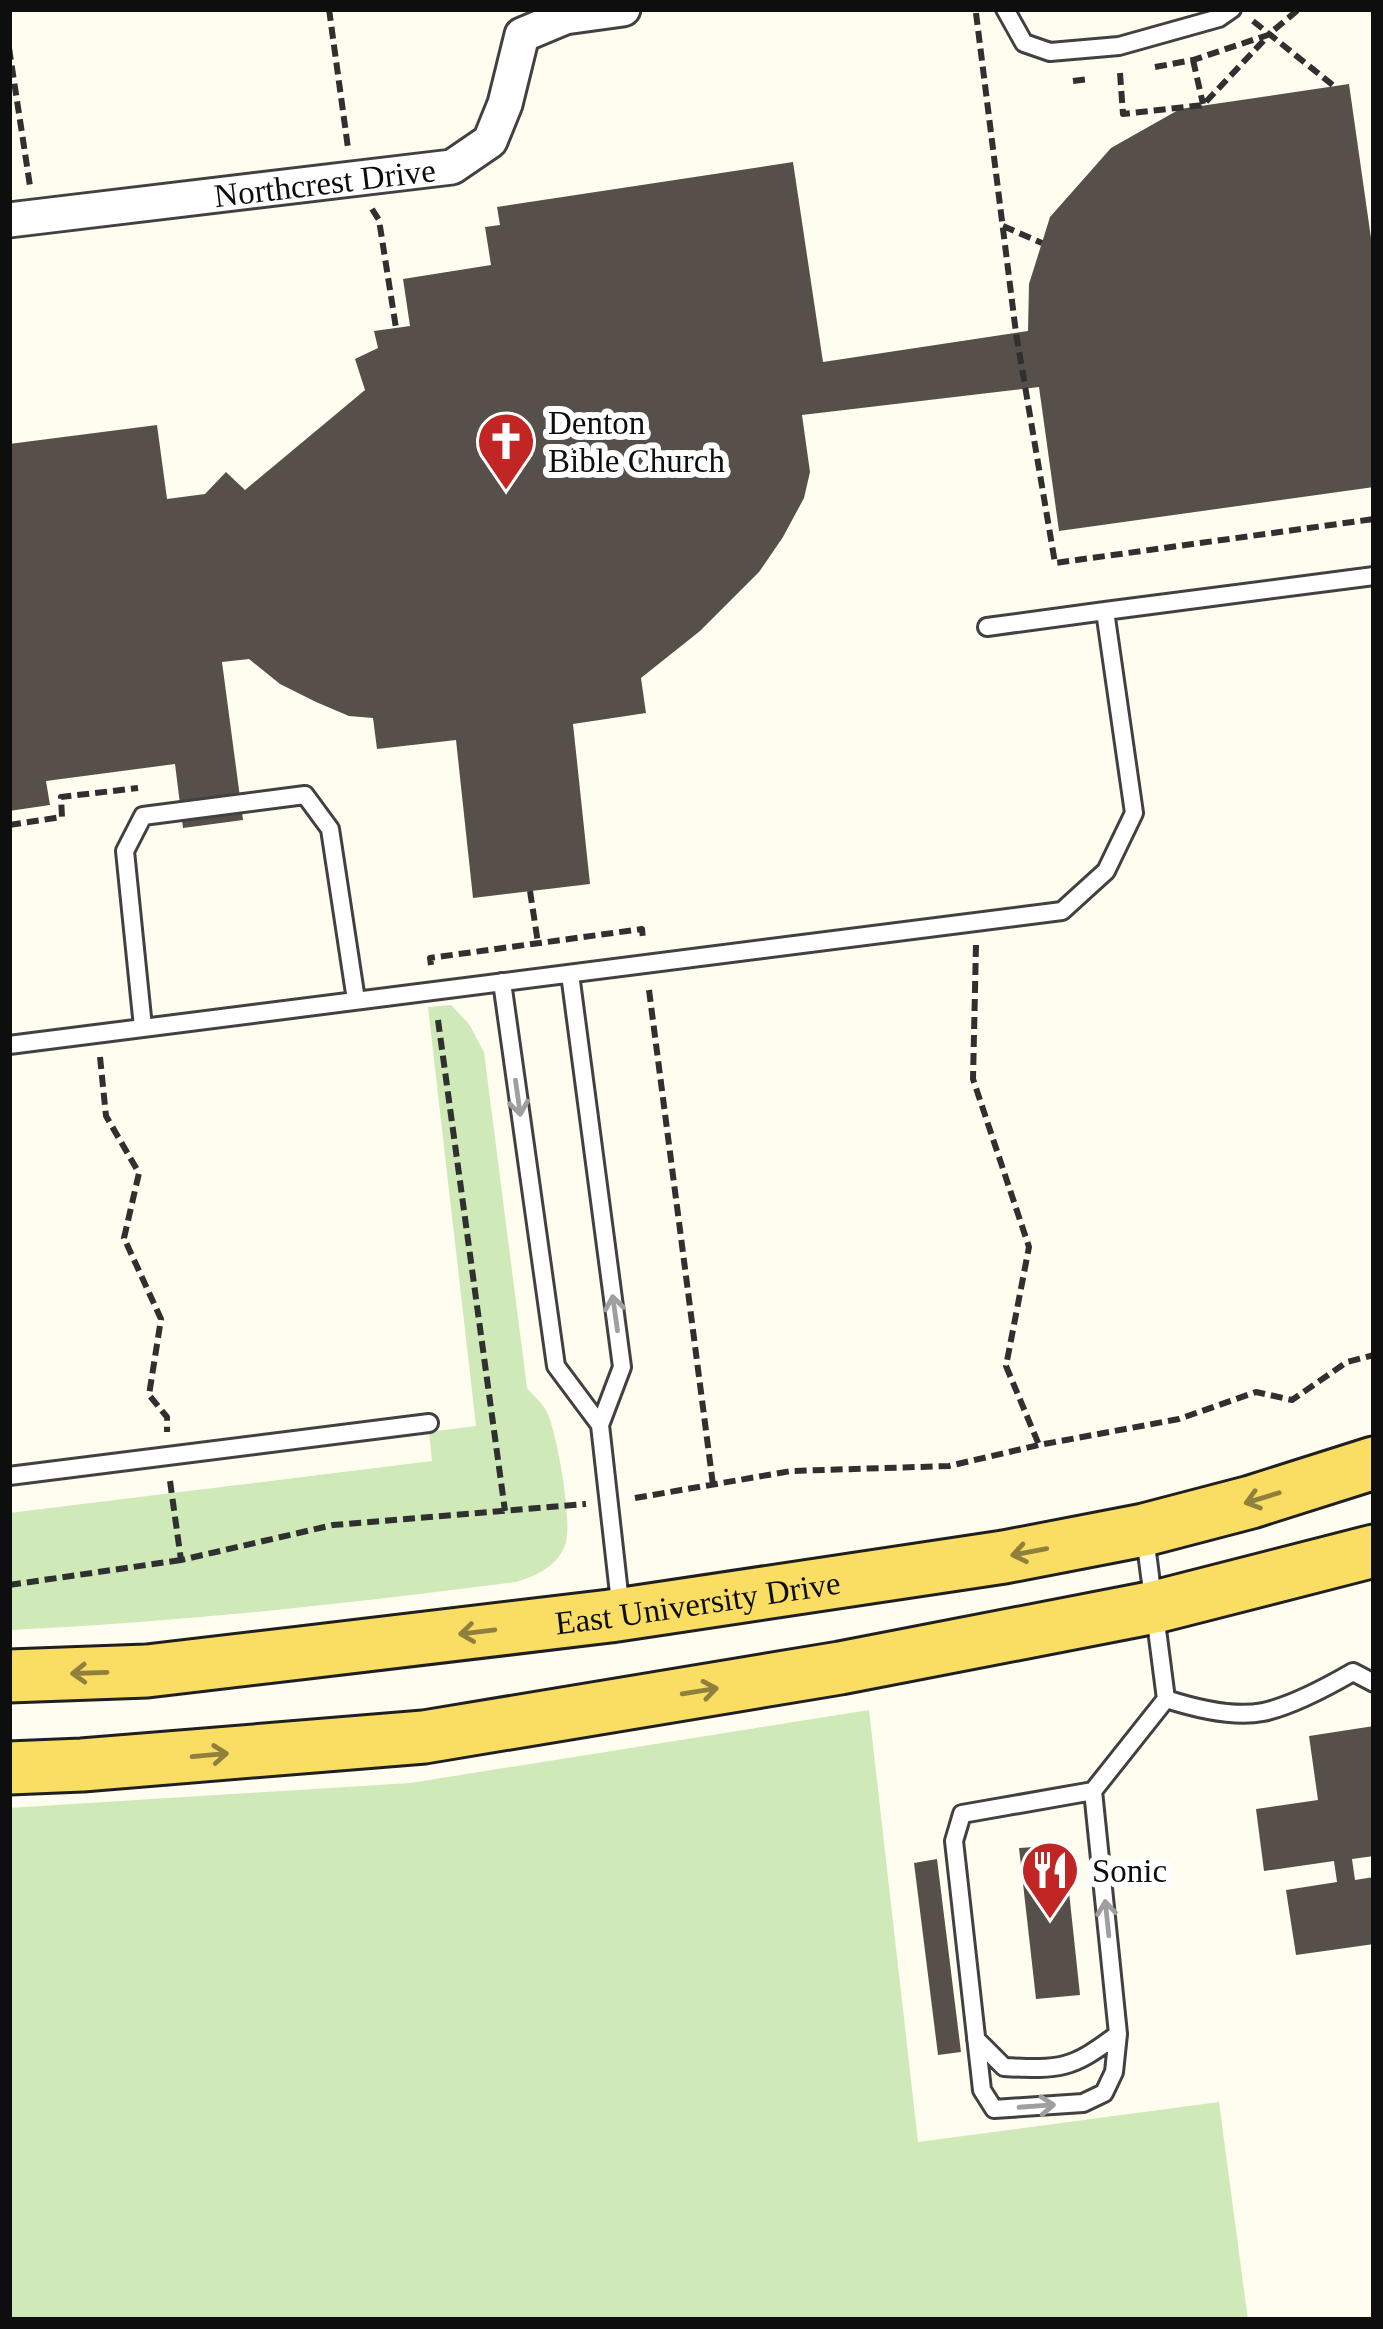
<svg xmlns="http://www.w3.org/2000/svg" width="1383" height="2329" viewBox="0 0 1383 2329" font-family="Georgia,serif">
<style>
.green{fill:#cfeab8}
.building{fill:#57504a}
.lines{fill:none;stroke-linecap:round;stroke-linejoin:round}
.lane-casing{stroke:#414141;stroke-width:22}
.street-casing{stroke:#414141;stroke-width:39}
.primary-casing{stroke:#1f1f1f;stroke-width:57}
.path{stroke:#303030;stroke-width:6;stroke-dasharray:12 6;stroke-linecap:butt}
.lane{stroke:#fff;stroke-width:16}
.street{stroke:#fff;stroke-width:33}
.primary{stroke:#fade64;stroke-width:51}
.oneway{stroke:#9f9f9f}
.oneway2{stroke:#90803d}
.labels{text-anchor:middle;stroke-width:12;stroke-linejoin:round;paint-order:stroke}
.street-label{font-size:33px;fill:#0e0e0e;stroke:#fff}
.poi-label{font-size:33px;fill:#0e0e0e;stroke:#fff;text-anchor:start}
</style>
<rect width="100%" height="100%" fill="#fffdf0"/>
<!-- green -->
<path class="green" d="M451 1005 469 1024 484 1052 527 1388C533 1395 541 1402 546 1410 557 1431 572 1519 566 1542 560 1565 536 1576 516 1582 347 1604 180 1622 9 1630V1513L432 1461 429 1432 476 1426 428 1007Z
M869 1710 918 2142 1219 2102 1248 2320H9V1808L410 1783Z"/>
<!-- building -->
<path class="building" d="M1349 84 1374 259V487L1059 531 1039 387 802 415 810 472 804 498 783 537 759 572 700 631 641 678 646 713 573 724 590 884 473 898 456 740 377 749 373 718 349 716 316 702 280 684 249 659 222 662 243 820 183 828 175 764 46 781 50 805 9 811V444L157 425 167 499 205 494 226 472 245 490 365 390 355 359 378 348 374 331 410 326 403 279 491 265 485 227 500 225 497 207 793 162 823 362 1028 331 1029 284 1050 217 1111 148 1180 109Z
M1374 1726V1856L1352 1859 1355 1880 1374 1877V1944L1296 1955 1286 1890 1337 1882 1334 1861 1264 1871 1256 1809 1318 1800 1309 1736Z
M1064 1845 1080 1995 1036 1999 1019 1848Z
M937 1859 961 2052 938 2055 914 1863Z"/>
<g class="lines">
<!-- lane casing -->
<g class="lane-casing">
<path id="lane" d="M1005 9 1024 43 1050 52 1119 46 1219 18 1232 9
M987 627 1105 611
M570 974 622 1367 600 1425 621 1611
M502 982 556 1366 600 1425
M143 1027 125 851 143 816 305 795 330 829 356 1000
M9 1045 1062 911 1106 871 1134 813 1105 611 1374 576
M9 1476 429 1423
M1166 1699C1194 1708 1233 1718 1263 1712 1292 1706 1327 1687 1353 1672L1374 1683
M1093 1791 1118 2034 1114 2072 1104 2093 1083 2103 994 2109 982 2090 954 1841 962 1814 1093 1791 1166 1699 1145 1537
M976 2039 1004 2067C1061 2070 1072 2069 1118 2034"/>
</g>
<!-- street casing -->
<g class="street-casing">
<g id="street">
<path id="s1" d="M9 220 452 167 490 141 505 104 522 35 565 17 623 9"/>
</g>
</g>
<!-- primary casing -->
<g class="primary-casing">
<g id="primary">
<path id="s2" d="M9 1676 147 1671 300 1653 610 1616 1004 1557 1144 1530 1251 1502 1374 1463"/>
<path d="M9 1768 82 1765 424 1737 840 1668 1155 1607 1374 1551"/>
</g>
</g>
<!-- path -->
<path class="path" d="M329 9 348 148
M976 13 1016 333 1055 563 1374 519
M1253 21 1334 86
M9 48 30 186
M1193 60 1203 104
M1155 67 1193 60 1268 35 1299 9
M1120 73 1123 114 1203 105 1266 38
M1073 81 1089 79
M372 209 379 220 396 328
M1003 226 1042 243
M9 825 62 817 61 797 138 788
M530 891 538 943
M976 945 973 1079 1029 1247 1006 1366 1039 1445
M431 965 430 958 642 929 643 939
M649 990 713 1485
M438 1020 505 1511
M100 1057 106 1116 139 1173 124 1238 161 1319 149 1395 167 1417V1432
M170 1481 181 1560 333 1525 586 1504
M635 1498 791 1471 949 1466 1039 1445 1179 1419 1256 1392 1292 1400 1347 1362 1374 1355
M9 1585 181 1560"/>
<!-- lane -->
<use href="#lane" class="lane"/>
<!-- street -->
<use href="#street" class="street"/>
<!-- primary -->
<use href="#primary" class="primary"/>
</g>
<!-- one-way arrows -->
<defs><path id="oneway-shaft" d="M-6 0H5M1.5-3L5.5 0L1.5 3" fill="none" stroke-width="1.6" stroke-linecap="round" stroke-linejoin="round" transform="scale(3)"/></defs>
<g class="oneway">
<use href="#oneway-shaft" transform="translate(518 1098) rotate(82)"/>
<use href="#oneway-shaft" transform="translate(615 1313) rotate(-98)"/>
<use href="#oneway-shaft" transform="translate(1107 1918) rotate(-96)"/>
<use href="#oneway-shaft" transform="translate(1037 2106) rotate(-4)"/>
</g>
<g class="oneway2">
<use href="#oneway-shaft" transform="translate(1262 1498) rotate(163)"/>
<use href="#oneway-shaft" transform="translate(1029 1552) rotate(169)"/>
<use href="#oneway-shaft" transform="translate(477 1632) rotate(173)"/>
<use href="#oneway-shaft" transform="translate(89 1673) rotate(178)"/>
<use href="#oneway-shaft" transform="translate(700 1691) rotate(-9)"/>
<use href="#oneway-shaft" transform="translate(210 1755) rotate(-5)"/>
</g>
<!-- icons -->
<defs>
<g id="church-pin" transform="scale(3)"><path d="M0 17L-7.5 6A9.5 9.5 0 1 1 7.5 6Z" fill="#c12524" stroke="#fff"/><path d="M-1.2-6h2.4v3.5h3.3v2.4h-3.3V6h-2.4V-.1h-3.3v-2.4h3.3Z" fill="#fff"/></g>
<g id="restaurant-pin" transform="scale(3)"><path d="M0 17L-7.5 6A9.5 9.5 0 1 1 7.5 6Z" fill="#c12524" stroke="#fff"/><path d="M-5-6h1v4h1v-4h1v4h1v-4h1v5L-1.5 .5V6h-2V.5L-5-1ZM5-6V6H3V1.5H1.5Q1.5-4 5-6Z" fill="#fff"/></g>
</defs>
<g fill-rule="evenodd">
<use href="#church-pin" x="506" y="441"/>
<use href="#restaurant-pin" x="1050" y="1870"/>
</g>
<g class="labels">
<!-- street labels -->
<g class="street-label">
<text dy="12" stroke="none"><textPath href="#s1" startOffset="318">Northcrest Drive</textPath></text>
<text dy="12" stroke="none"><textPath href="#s2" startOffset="693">East University Drive</textPath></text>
</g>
<!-- poi labels -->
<g class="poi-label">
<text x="548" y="434">Denton<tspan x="548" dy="38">Bible Church</tspan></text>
<text x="1092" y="1882">Sonic</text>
</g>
</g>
<!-- border -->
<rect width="1383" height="2329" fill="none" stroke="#0e0e0e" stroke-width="24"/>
</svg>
